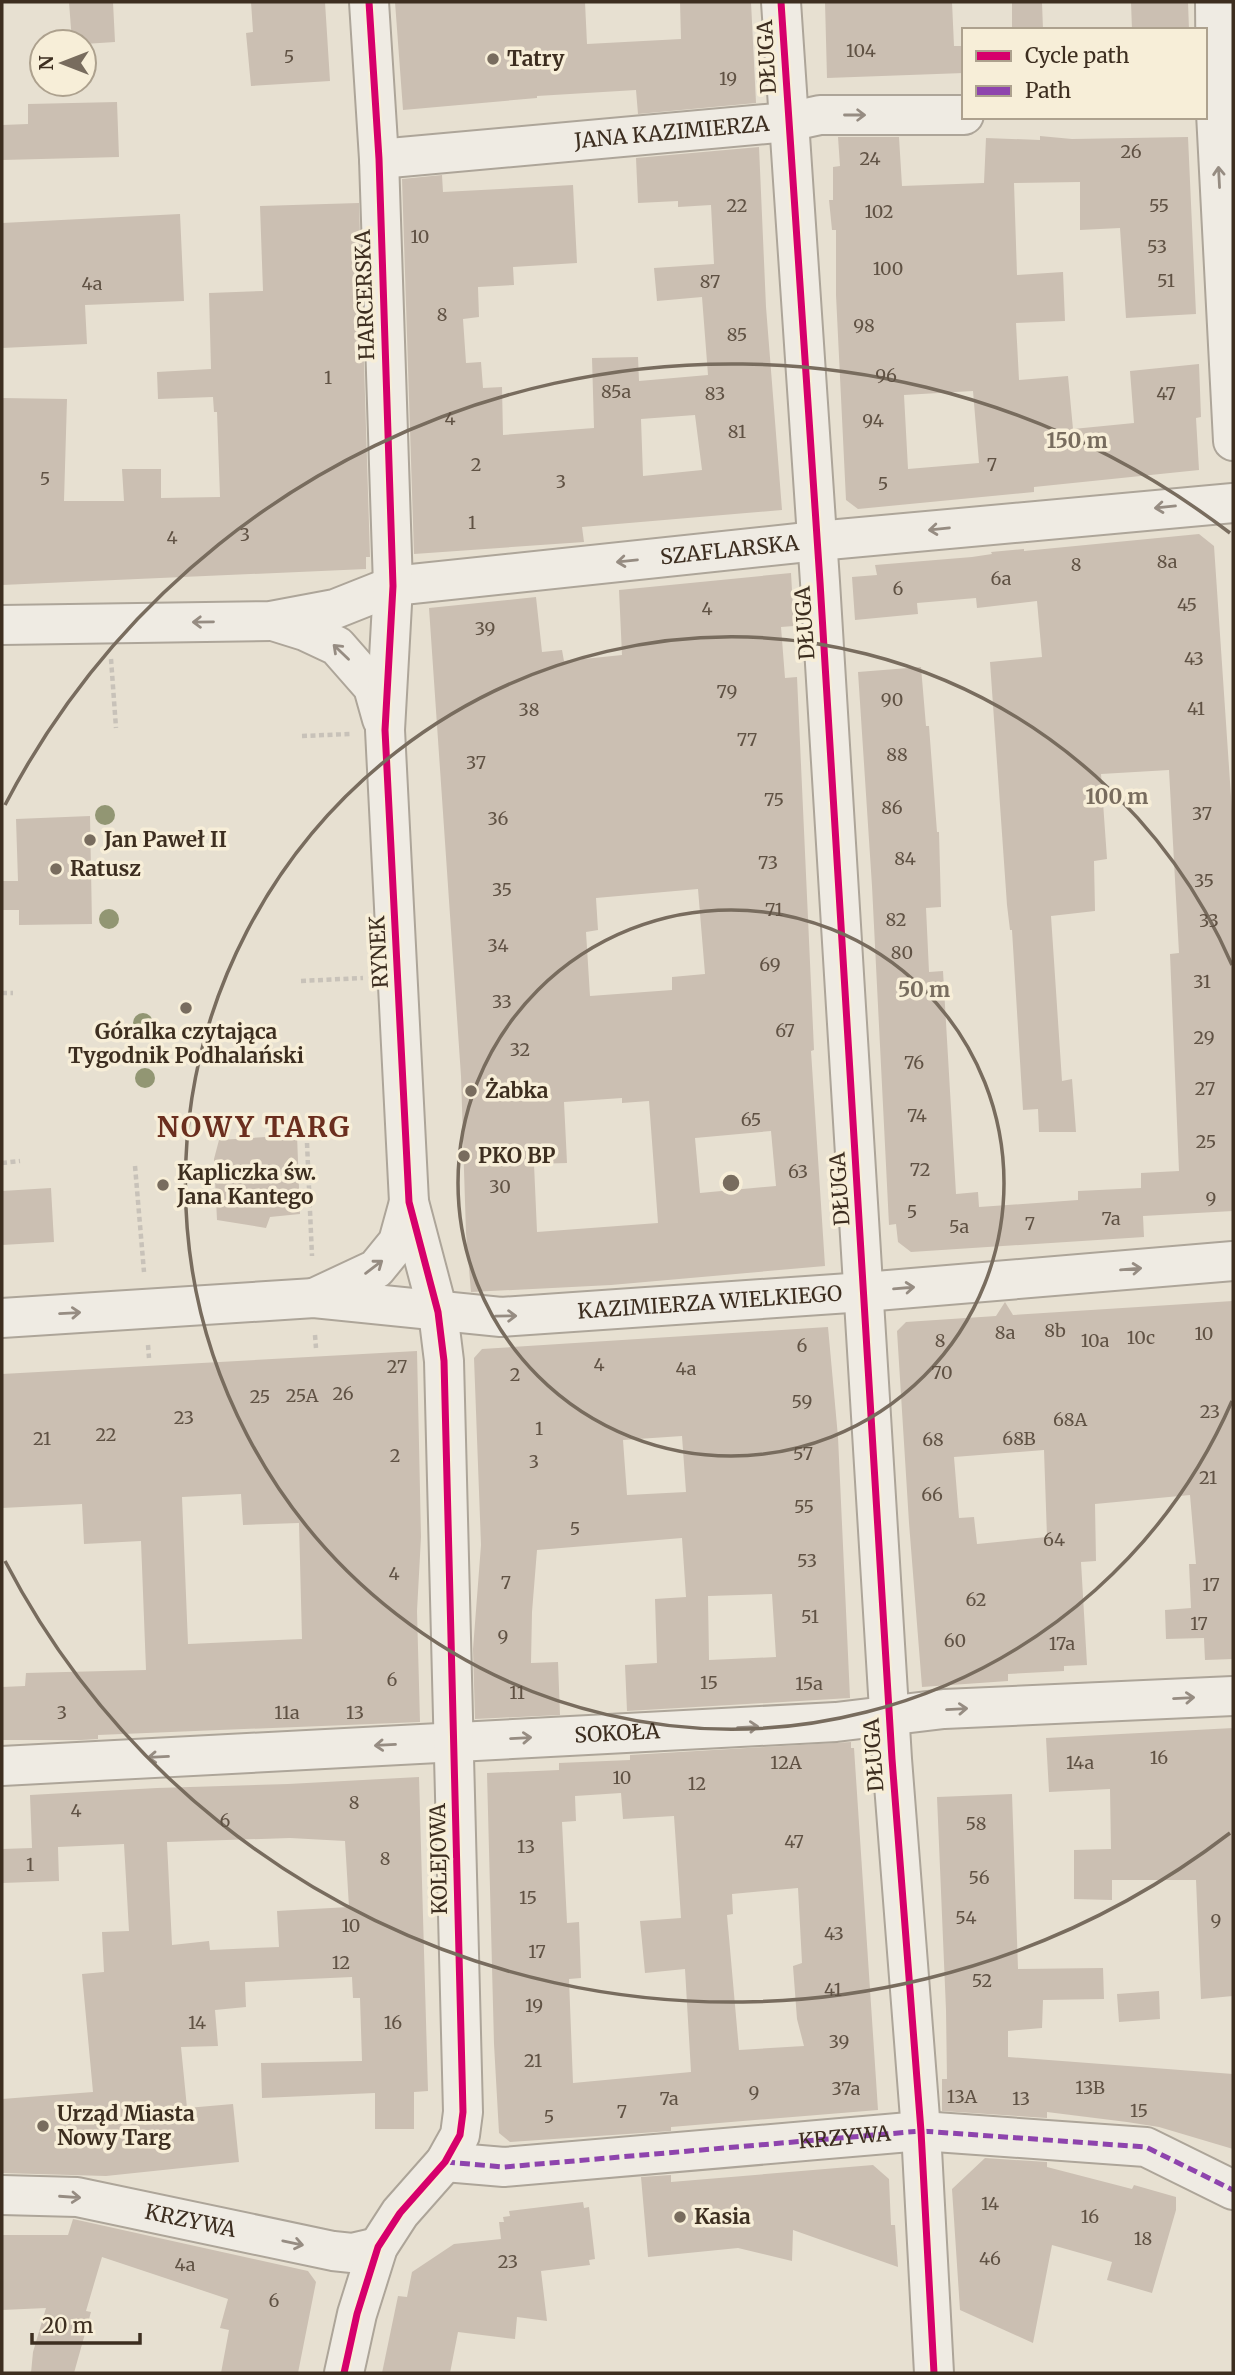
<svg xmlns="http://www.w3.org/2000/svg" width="1235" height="2375" viewBox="0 0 1235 2375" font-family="Merriweather,serif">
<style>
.building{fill:#cbbfb2;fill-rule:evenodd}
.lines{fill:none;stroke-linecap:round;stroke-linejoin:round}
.minor-casing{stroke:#ada599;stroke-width:42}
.path{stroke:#c8c2b9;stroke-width:4.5;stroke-dasharray:5 3.5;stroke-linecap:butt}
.minor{stroke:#efebe3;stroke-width:38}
.quiet{stroke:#8e44ad;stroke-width:5;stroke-dasharray:10 5;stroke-linecap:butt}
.cycleway-casing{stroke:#f7eed8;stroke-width:11}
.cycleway{stroke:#d6006c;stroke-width:7}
.tree{fill:#929673}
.oneway{stroke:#968c82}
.ring{fill:none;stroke:#786c5e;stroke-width:3.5}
.poi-dot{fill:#786c5e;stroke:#f7eed8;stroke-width:2.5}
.labels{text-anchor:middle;stroke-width:7;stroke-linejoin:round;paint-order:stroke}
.number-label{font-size:18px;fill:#605244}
.street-label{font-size:21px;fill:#3d2e20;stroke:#f7eed8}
.poi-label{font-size:21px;font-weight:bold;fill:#3d2e20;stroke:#f7eed8;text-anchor:start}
.district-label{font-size:28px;font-weight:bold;letter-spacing:2px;fill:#6b2e1e;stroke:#f7eed8}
.centre{fill:#786c5e;stroke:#f7eed8;stroke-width:3.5}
.ring-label{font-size:21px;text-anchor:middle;font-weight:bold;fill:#786c5e;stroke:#f7eed8;stroke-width:7;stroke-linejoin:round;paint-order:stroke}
</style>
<rect width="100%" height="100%" fill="#e7e0d1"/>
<!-- building -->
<path class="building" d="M69 2H113L115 42 84 44V42H72Z
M251 2H325L330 81 251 86 246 33 253 32Z
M395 2H585L587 44 681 39 680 2H751L756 103 638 114 636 90 537 96V98L403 110Z
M825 2H952L954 46H964V73L827 78Z
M1012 2H1042L1043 30H1012Z
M1131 2H1188L1189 30H1132Z
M117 102 119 157 2 160V125L28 124V104Z
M1040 136 1072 139 1188 137 1196 314 1126 318 1120 228 1080 230V182L1014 183 1017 275 1063 272 1065 321 1016 323 1019 380 1068 376 1073 429 1134 423 1130 371 1199 364 1201 417 1196 418 1199 470 1034 487V492L858 509 846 500 836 295V230H832L829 200H833V167L840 166 838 137H899L902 186 984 183 986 138 1040 140ZM973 391 979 463 908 469 904 395Z
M759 147 766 307 782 510 582 527 584 542 414 554 402 179 442 175 443 192 573 185 577 263 513 267 514 285 478 287 479 317 463 319 466 363 481 362 483 388 502 387 503 435 594 428 592 358 638 357 639 381 708 375 702 297 657 301 654 268 714 264 711 205 678 207V201L638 203 636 158ZM695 415 702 470 643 476 641 419Z
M359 203 370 557H366V569L2 585V398L67 399 64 501H124L122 469H161V498L220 497 217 412H214L213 397 158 399 157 372 211 369 209 293 263 291 260 206Z
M180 214 184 301 85 305 87 344 2 348V223Z
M1199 534 1214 546 1233 826V1211L1143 1216 1144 1237 911 1252 898 1242 896 1224 889 1225 872 886 858 672 921 667 926 726H929L937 832H939L941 907 926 908 929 972 943 971 956 1194 978 1192 979 1207 1078 1200V1191L1141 1188V1173L1179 1171 1170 954 1179 953 1169 770 1101 774 1107 859 1094 861 1095 911 1051 916 1062 1081 1072 1079 1076 1132H1039L1038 1109 1023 1110 1012 930H1010L1007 905 990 662 1042 657 1037 601 977 608 976 598 917 603 918 614 855 620 852 577 877 575 875 565 972 557 992 554 991 552 1024 549V551Z
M791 573 794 626 781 627 785 678 797 677 814 1050 811 1051 825 1266 611 1285 471 1292 466 1233 461 1076 429 608 536 597 542 652 562 650 564 661 622 655 619 590ZM698 889 705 974 672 977V990L590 996 586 932 598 930 596 898ZM622 1098V1103L649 1101 658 1223 537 1232 534 1164 567 1163 564 1102ZM771 1131 776 1186 700 1193 695 1138Z
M90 816 92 924 19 925V910H2V881H18L16 819Z
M297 1135 300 1214 270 1217 266 1228 217 1220 214 1159 219 1140Z
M51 1188 54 1242 2 1245V1191Z
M1233 1301V1659L1205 1660 1204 1638 1166 1639 1165 1610 1191 1608 1189 1564H1196L1190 1495 1095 1504 1096 1561 1081 1562 1087 1665 1064 1666V1671L1008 1674V1681L922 1687 909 1523 897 1331 906 1322 996 1316 1005 1302 1013 1315ZM1044 1450 1047 1537 977 1544 974 1517 959 1518 954 1457Z
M828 1327 838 1437 850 1698 627 1711 625 1665 657 1663 655 1599 686 1597 682 1538 537 1550 532 1612 531 1663 558 1662 560 1715 475 1719 473 1649 481 1545 474 1358 482 1349ZM682 1436 686 1492 627 1495 623 1440ZM772 1594 776 1657 709 1660 708 1596Z
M417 1351 421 1537 417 1611 420 1722 98 1735V1739L81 1740H2V1687L25 1686 26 1673 146 1670 141 1541 84 1544 82 1504 2 1508V1374ZM241 1494 243 1525 299 1523 302 1639 188 1644 182 1497Z
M1233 1728V1996L1201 1999 1196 1880H1112V1900L1074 1899V1850L1111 1849 1110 1789 1049 1792 1046 1738Z
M851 1742V1748H854L878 2110 671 2127V2131L510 2142 499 2133 494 2044 487 1773 559 1770V1763L630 1760V1755ZM621 1793 623 1819 674 1816 681 1918 640 1921 645 1973 685 1969 691 2072 573 2083 569 1979 581 1978 579 1922 567 1923 562 1822 576 1821 575 1796ZM798 1888 802 1963 793 1966 797 2019 804 2046 739 2050 727 1915 733 1914 732 1894Z
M419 1777 428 2091 414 2092V2129H375V2093L262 2098 261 2063 362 2061 360 1998H353L352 1977 245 1982 246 2007 215 2010 218 2046 181 2047 187 2108 233 2104 239 2162 106 2176 2 2173V2099L93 2092 82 1974 104 1972 102 1932 129 1931 124 1844 58 1847 59 1881 2 1883V1849L32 1848 30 1795 157 1788 288 1784ZM290 1838 345 1841 349 1907 277 1911 279 1947 210 1950 209 1941 172 1945 167 1842Z
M1012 1794 1018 1969 1103 1968 1104 1999 1043 2000 1042 2028 1008 2031V2057L1233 2074V2149L1159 2127 1127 2122 1047 2112V2118L942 2111V2079H947L946 2010 937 1797Z
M1159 1991 1160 2019 1119 2022 1117 1994Z
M985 2158 1047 2162V2167L1132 2189 1134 2185 1176 2197V2210L1152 2293 1107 2280 1112 2262 1052 2245 1033 2343 960 2310 952 2189Z
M873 2165 889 2179 891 2225H895L898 2267 793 2230 792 2261 738 2248 648 2257 641 2177 671 2175V2182Z
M583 2202 584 2208 589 2207 595 2259 589 2260 590 2265 541 2271 547 2321 517 2317 515 2339 458 2332 450 2373H382L398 2296 407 2297 412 2272 454 2244 501 2239 499 2222H504L503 2217 510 2216 509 2211Z
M73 2219 308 2271 316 2282 298 2373H221L229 2330 220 2328 228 2299 102 2257 86 2311 91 2312 74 2373H31L33 2352 46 2308 2 2310V2235H68Z"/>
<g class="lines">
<!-- minor casing -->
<g class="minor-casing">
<g id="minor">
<path d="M781 2 820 582 892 1759 921 2131 934 2373"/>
<path d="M1215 2 1216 113 1233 441"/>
<path id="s1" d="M379 159 788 122 820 115H964"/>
<path d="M273 621 305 631 337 646 373 687 382 719"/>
<path id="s2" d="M2 625 271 621 335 609 393 586 817 541 1233 503"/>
<path d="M314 1298 376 1269 398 1242 409 1202"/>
<path id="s3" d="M2 1318 314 1298 501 1317 864 1292 1233 1261"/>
<path id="s4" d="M2 1766 836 1722 944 1709 1233 1696"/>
<path id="s5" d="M445 2162 504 2167 921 2131 1146 2147 1233 2190"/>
<path id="s6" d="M2 2195 77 2197 333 2251 352 2253 378 2247"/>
<path d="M344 2373 357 2314 378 2247 400 2213 445 2162 460 2135 463 2112 444 1361 438 1312 409 1202 385 730 393 586 379 159 369 2"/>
</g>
</g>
<!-- path -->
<path class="path" d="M111 659 116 728
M302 736 350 734
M301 981 363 978
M2 993H13
M307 1143 312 1256
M2 1163 20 1161
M135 1166 144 1272
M315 1335 316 1348
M148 1345 149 1358"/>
<!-- minor -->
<use href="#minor" class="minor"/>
<!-- quiet -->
<path class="quiet" d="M445 2162 504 2167 921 2131 1146 2147 1233 2190"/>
<!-- cycleway casing -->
<g class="cycleway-casing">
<path id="cycleway" d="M781 2 820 582 892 1759 921 2131 934 2373
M344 2373 357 2314 378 2247 400 2213 445 2162 460 2135 463 2112 444 1361 438 1312 409 1202 385 730 393 586 379 159 369 2"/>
</g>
<!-- cycleway -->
<use href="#cycleway" class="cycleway"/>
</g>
<!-- trees -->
<g class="tree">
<circle cx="105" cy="815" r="10"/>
<circle cx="109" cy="919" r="10"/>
<circle cx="143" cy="1023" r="10"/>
<circle cx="145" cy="1078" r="10"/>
</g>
<!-- one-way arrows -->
<defs><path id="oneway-shaft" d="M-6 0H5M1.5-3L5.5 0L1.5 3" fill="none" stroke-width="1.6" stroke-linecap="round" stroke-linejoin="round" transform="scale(1.75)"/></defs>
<g class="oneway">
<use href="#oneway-shaft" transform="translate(855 115)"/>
<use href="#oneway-shaft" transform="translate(1219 177) rotate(-93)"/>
<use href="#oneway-shaft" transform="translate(1165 507) rotate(174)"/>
<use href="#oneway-shaft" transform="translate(939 529) rotate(174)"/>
<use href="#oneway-shaft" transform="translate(627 561) rotate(174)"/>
<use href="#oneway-shaft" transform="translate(203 622) rotate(179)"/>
<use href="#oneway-shaft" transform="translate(341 652) rotate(-136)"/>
<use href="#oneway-shaft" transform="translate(374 1267) rotate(-37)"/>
<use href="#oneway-shaft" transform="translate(1131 1269) rotate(-5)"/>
<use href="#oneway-shaft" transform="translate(904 1288) rotate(-5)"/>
<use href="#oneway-shaft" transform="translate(70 1313) rotate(-3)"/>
<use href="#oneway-shaft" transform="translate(506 1316) rotate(-1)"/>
<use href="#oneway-shaft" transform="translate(1184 1698) rotate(-3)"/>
<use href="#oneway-shaft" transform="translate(957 1709) rotate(-3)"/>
<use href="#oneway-shaft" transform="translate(748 1727) rotate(-3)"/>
<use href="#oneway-shaft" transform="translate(521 1738) rotate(-3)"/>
<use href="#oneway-shaft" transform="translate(385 1745) rotate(177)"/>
<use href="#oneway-shaft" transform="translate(158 1757) rotate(177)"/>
<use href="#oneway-shaft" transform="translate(70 2197) rotate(4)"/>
<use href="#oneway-shaft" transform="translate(293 2243) rotate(12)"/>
</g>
<!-- distance rings -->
<g class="ring">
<circle cx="731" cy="1183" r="273"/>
<path d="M1232 1401A546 546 0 1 1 1232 965"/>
<path d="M1230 1833A819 819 0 0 1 5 1561M5 805A819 819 0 0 1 1230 533"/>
</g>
<!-- markers -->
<g class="poi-dot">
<circle cx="493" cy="59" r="7"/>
<circle cx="90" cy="840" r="7"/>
<circle cx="56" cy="869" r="7"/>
<circle cx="186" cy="1008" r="7"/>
<circle cx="471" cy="1091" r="7"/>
<circle cx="464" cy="1156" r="7"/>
<circle cx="163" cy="1185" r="7"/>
<circle cx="43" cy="2126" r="7"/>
<circle cx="680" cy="2217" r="7"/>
</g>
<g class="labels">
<!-- number labels -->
<g class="number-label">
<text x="861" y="57">104</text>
<text x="289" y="63">5</text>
<text x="728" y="85">19</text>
<text x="1131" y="158">26</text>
<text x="870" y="165">24</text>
<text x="737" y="212">22</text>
<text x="1159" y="212">55</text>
<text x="879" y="218">102</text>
<text x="420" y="243">10</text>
<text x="1157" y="253">53</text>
<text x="888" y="275">100</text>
<text x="1166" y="287">51</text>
<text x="710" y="288">87</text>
<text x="92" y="290">4a</text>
<text x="442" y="321">8</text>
<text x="864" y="332">98</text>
<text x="737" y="341">85</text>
<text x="886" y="382">96</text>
<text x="328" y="384">1</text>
<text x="616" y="398">85a</text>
<text x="715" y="400">83</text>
<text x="1166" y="400">47</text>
<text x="450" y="425">4</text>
<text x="873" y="427">94</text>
<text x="737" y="438">81</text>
<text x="476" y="471">2</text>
<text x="992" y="471">7</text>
<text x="45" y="485">5</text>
<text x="561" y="488">3</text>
<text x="883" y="490">5</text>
<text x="472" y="529">1</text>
<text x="245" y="541">3</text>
<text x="172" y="544">4</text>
<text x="1167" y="568">8a</text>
<text x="1076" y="571">8</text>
<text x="1001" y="585">6a</text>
<text x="898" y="595">6</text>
<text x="1187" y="611">45</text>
<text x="707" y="615">4</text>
<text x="485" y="635">39</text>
<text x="1194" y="665">43</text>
<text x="727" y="698">79</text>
<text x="892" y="706">90</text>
<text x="1196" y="715">41</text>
<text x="529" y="716">38</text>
<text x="747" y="746">77</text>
<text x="897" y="761">88</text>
<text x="476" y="769">37</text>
<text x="774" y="806">75</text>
<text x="892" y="814">86</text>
<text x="1202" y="820">37</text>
<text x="498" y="825">36</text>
<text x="905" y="865">84</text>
<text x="768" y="869">73</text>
<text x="1204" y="887">35</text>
<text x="502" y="896">35</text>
<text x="774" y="916">71</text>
<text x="896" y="926">82</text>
<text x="1209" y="927">33</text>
<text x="498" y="952">34</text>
<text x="902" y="959">80</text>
<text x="770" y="971">69</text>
<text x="1202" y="988">31</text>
<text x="502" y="1008">33</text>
<text x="785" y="1037">67</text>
<text x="1204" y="1044">29</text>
<text x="520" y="1056">32</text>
<text x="914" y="1069">76</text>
<text x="1205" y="1095">27</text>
<text x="917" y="1122">74</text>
<text x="751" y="1126">65</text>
<text x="1206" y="1148">25</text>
<text x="920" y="1176">72</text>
<text x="798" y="1178">63</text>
<text x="500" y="1193">30</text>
<text x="1211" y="1205">9</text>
<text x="912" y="1218">5</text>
<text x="1111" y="1225">7a</text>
<text x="1030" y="1230">7</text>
<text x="959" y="1233">5a</text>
<text x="1055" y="1337">8b</text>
<text x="1005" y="1339">8a</text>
<text x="1204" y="1340">10</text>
<text x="1141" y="1344">10c</text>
<text x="940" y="1347">8</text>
<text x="1095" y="1347">10a</text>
<text x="802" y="1352">6</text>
<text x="599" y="1371">4</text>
<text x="397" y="1373">27</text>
<text x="686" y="1375">4a</text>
<text x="942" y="1379">70</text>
<text x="515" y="1381">2</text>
<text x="343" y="1400">26</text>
<text x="302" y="1402">25A</text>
<text x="260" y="1403">25</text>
<text x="802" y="1408">59</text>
<text x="1210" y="1418">23</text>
<text x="184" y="1424">23</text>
<text x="1070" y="1426">68A</text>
<text x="539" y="1435">1</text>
<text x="106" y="1441">22</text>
<text x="42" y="1445">21</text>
<text x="1019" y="1445">68B</text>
<text x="933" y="1446">68</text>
<text x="803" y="1460">57</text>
<text x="395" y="1462">2</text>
<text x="534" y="1468">3</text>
<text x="1208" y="1484">21</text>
<text x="932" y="1501">66</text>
<text x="804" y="1513">55</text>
<text x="575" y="1535">5</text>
<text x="1054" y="1546">64</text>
<text x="807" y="1567">53</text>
<text x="394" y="1580">4</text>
<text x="506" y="1589">7</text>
<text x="1211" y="1591">17</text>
<text x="976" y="1606">62</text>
<text x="810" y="1623">51</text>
<text x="1199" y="1630">17</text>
<text x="503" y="1643">9</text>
<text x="955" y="1647">60</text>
<text x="1062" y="1650">17a</text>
<text x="392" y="1686">6</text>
<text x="709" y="1689">15</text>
<text x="809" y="1690">15a</text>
<text x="517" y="1699">11</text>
<text x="62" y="1719">3</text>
<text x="287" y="1719">11a</text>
<text x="355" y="1719">13</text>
<text x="1159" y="1764">16</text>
<text x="786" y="1769">12A</text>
<text x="1080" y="1769">14a</text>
<text x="622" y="1784">10</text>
<text x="697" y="1790">12</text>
<text x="354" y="1809">8</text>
<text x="76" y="1817">4</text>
<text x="225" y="1827">6</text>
<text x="976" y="1830">58</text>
<text x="794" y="1848">47</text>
<text x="526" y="1853">13</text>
<text x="385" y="1865">8</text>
<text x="30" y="1871">1</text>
<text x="979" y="1884">56</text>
<text x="528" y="1904">15</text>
<text x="966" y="1924">54</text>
<text x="1216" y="1927">9</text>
<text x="351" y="1932">10</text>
<text x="834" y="1940">43</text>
<text x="537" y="1958">17</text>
<text x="341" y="1969">12</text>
<text x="982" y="1987">52</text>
<text x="833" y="1996">41</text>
<text x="534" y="2012">19</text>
<text x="197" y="2029">14</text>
<text x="393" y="2029">16</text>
<text x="839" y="2048">39</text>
<text x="533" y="2067">21</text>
<text x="1090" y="2094">13B</text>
<text x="846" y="2095">37a</text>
<text x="754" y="2099">9</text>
<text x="962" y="2103">13A</text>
<text x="669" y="2105">7a</text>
<text x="1021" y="2105">13</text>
<text x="1139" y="2117">15</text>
<text x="622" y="2118">7</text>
<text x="549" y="2123">5</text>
<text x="990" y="2210">14</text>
<text x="1090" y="2223">16</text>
<text x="1143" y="2245">18</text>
<text x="990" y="2265">46</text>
<text x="508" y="2268">23</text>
<text x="185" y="2271">4a</text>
<text x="274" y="2307">6</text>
</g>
<!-- street labels -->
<g class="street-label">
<text transform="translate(767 57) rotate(-93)" y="7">DŁUGA</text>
<text dy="7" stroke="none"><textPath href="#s1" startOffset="294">JANA KAZIMIERZA</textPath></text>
<text transform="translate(365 295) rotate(-92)" y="7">HARCERSKA</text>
<text dy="7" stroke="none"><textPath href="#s2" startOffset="735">SZAFLARSKA</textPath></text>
<text transform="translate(805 623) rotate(-94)" y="7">DŁUGA</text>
<text transform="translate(379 952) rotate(-93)" y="7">RYNEK</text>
<text transform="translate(840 1189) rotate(-94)" y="7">DŁUGA</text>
<text dy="7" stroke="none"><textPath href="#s3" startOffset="710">KAZIMIERZA WIELKIEGO</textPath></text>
<text dy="7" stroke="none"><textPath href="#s4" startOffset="616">SOKOŁA</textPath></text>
<text transform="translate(874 1755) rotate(-94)" y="7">DŁUGA</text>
<text transform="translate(439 1859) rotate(-91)" y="7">KOLEJOWA</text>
<text dy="7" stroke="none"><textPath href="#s5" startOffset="401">KRZYWA</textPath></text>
<text dy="7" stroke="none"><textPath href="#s6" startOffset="191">KRZYWA</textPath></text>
</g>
<!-- poi labels -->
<g class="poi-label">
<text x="507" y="66">Tatry</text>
<text x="104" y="847">Jan Paweł II</text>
<text x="70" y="876">Ratusz</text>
<text x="186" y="1039" text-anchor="middle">Góralka czytająca<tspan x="186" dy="24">Tygodnik Podhalański</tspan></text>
<text x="485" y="1098">Żabka</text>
<text x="478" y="1163">PKO BP</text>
<text x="177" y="1180">Kapliczka św.<tspan x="177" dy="24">Jana Kantego</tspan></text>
<text x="57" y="2121">Urząd Miasta<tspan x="57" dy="24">Nowy Targ</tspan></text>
<text x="694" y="2224">Kasia</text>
</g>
<!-- district labels -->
<g class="district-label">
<text x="254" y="1137">NOWY TARG</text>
</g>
</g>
<circle cx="731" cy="1183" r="10" class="centre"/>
<g class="ring-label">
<text x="1077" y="448">150 m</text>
<text x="1117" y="804">100 m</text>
<text x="924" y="997">50 m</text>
</g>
<!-- border -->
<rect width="1235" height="2375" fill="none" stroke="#3d2e20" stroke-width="7"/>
<!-- legend -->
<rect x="962" y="28" width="245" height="91" fill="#f7eed8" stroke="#ada18e" stroke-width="2"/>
<rect x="976" y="51" width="35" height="10" fill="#d6006c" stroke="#ada18e" stroke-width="2"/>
<text x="1025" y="63" font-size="21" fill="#3d2e20">Cycle path</text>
<rect x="976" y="86" width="35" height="10" fill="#8e44ad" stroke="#ada18e" stroke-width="2"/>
<text x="1025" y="98" font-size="21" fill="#3d2e20">Path</text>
<!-- north arrow -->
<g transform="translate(63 63) rotate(270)"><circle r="33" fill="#f7eed8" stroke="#ada18e" stroke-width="2"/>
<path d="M0-5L12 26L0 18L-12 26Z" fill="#786c5e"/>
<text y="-10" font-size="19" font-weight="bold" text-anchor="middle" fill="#3d2e20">N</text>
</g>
<!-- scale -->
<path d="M32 2333v10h108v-10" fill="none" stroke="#3d2e20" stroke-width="3.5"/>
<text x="42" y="2333" font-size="21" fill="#3d2e20" stroke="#f7eed8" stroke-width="5" paint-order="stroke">20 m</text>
</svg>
